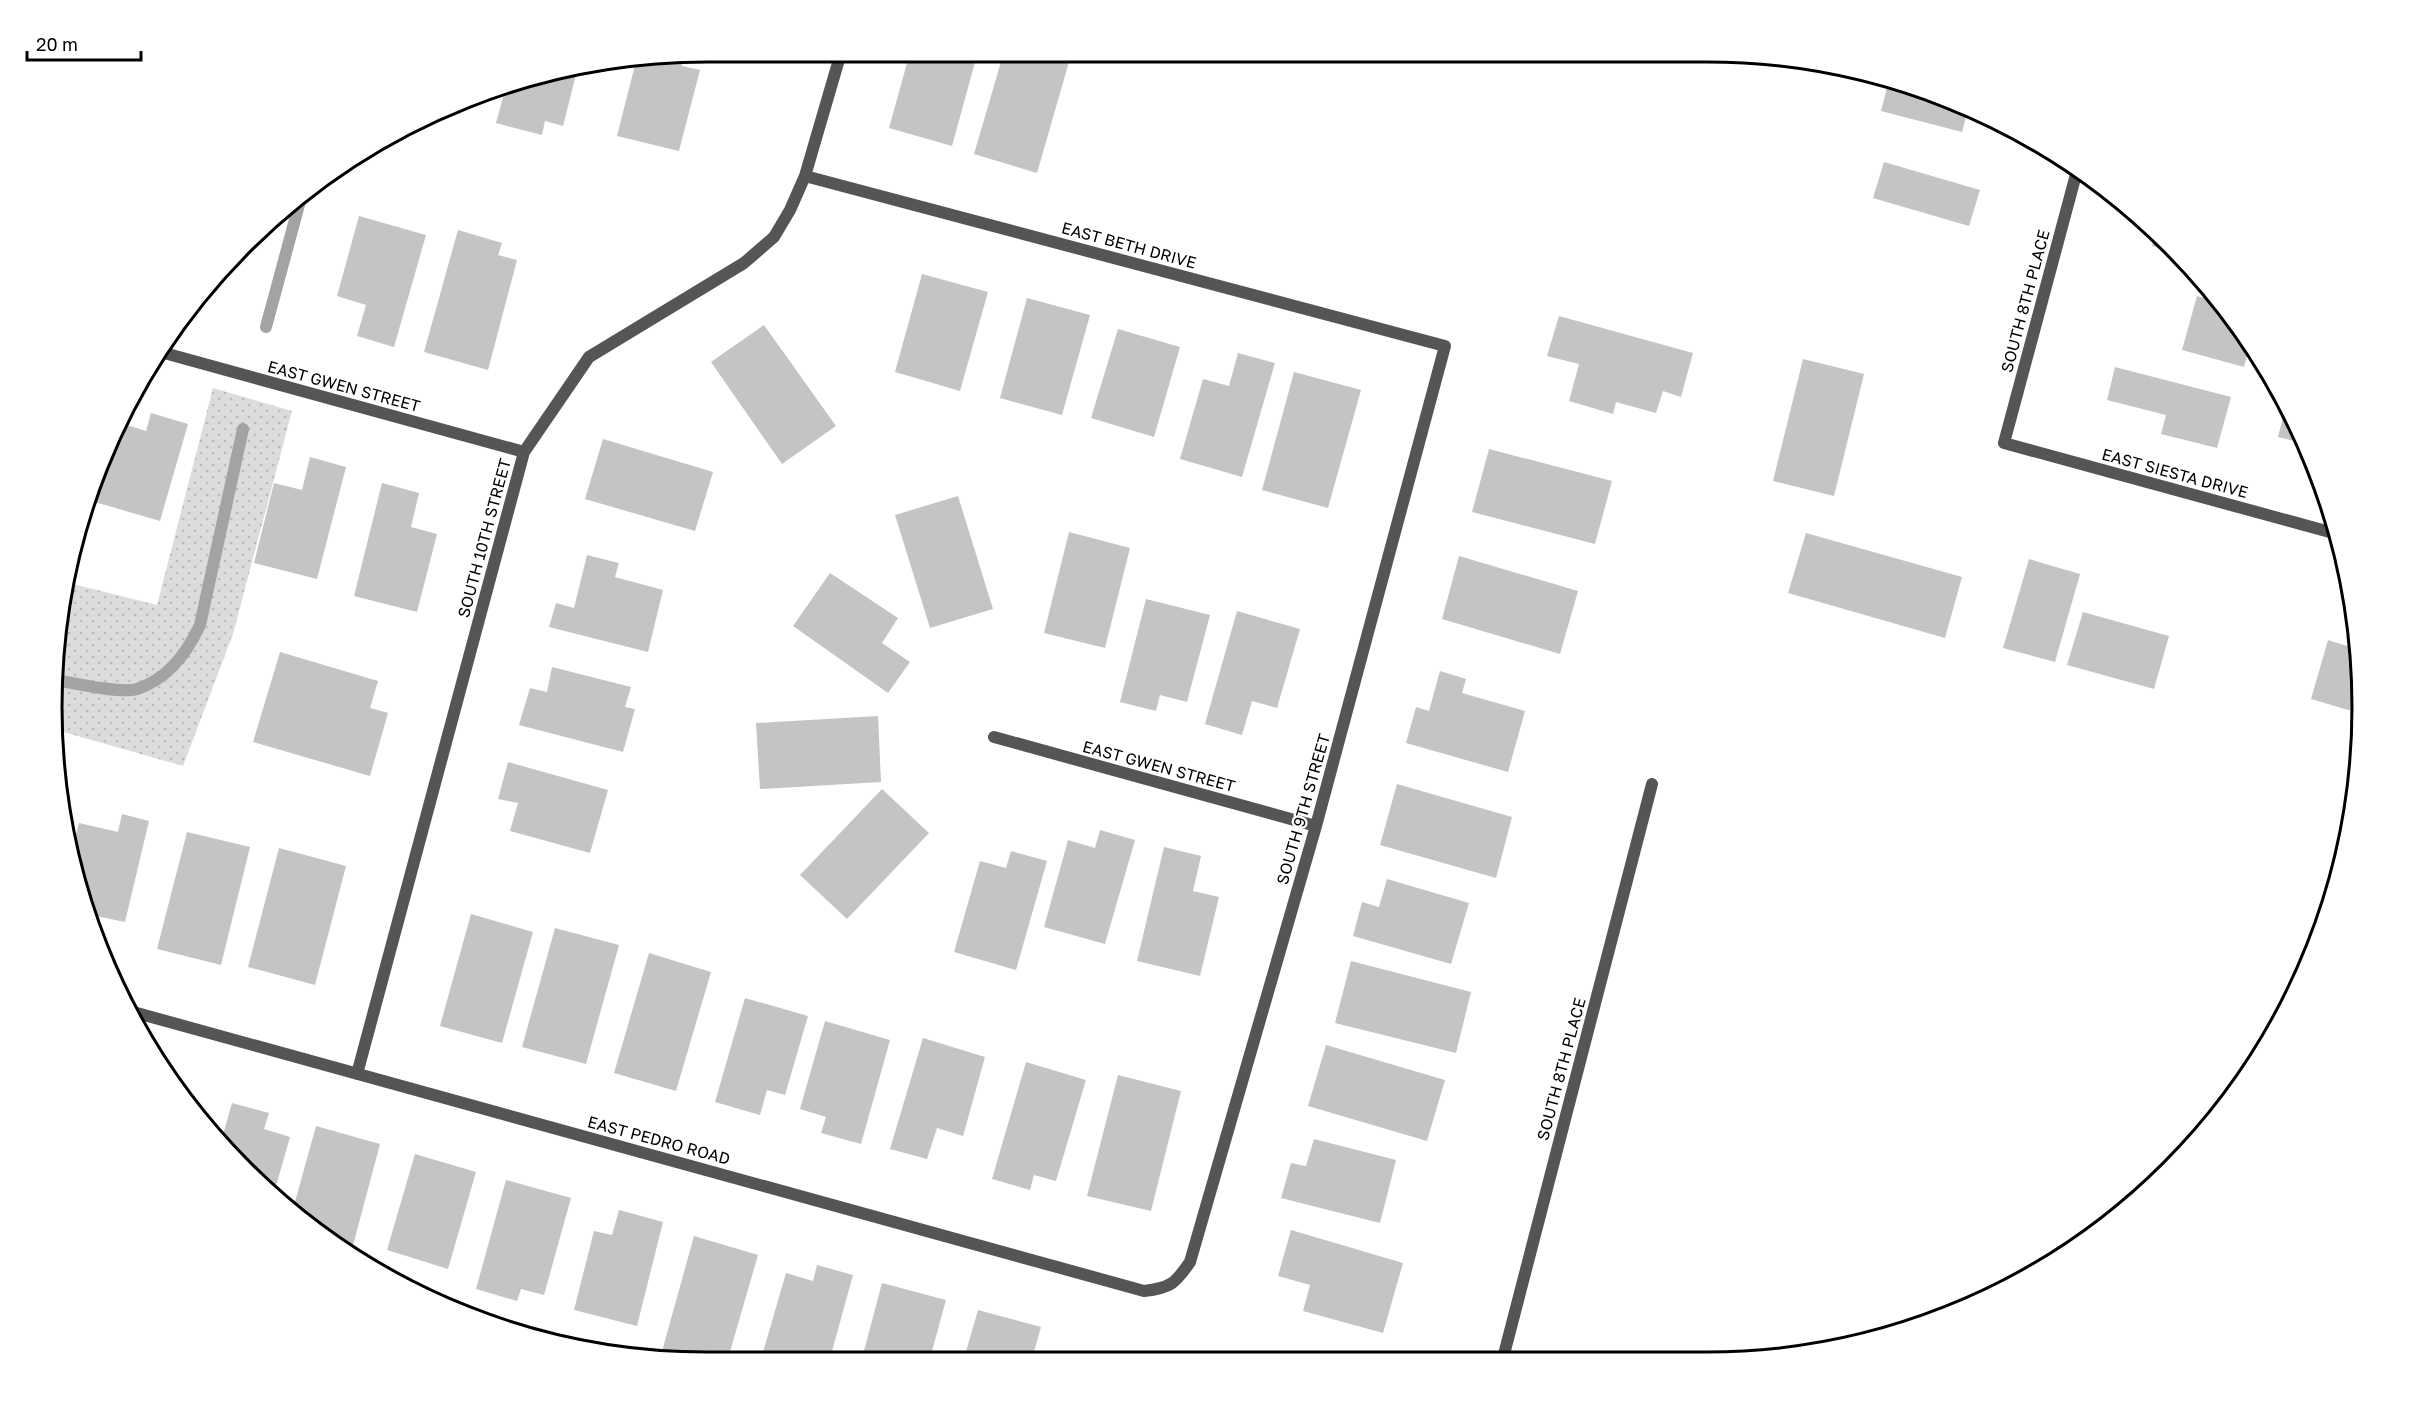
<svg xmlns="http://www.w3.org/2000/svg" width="2414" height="1414" viewBox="0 0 2414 1414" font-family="'Golos Text',sans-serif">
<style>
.grass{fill:url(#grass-dots)}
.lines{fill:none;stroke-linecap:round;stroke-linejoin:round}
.stream{stroke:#a3a3a3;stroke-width:12}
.building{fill:#c4c4c4}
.street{stroke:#555;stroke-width:12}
.labels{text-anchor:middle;stroke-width:4.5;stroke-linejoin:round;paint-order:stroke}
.street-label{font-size:16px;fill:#000;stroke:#fff}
.rim{fill:none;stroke:#000;stroke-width:3}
</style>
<defs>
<pattern id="grass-dots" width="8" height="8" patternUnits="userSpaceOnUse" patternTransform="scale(1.5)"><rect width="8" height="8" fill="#dcdcdc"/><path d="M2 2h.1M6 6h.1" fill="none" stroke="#bbb" stroke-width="1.8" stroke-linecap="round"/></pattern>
</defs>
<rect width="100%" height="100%" fill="#fff"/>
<!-- grass -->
<path class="grass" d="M213 388 292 411 233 634 183 766 53 729 57 622 65 582 157 605Z"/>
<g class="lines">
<!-- stream -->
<path class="stream" d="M266 327 303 190
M55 680C73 683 120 694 137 689 168 679 187 653 200 625L243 429"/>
</g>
<!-- building -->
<path class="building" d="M956 55H977L952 146 889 128 909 56Z
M1003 55H1071L1037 173 974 154Z
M684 56 682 66 700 70 679 151 617 136 637 57Z
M578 67 563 126 545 121 542 135 496 123 507 83Z
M1889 80 1918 86 1990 123 1966 117 1962 132 1881 111Z
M1884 162 1980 190 1969 226 1873 198Z
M359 216 426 235 394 347 357 336 366 305 337 296Z
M458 230 502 243 498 255 517 260 488 370 424 352Z
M2156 231 2171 243 2180 255 2152 246Z
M218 274 212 296 202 294 215 277Z
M922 274 988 292 960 391 895 372Z
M2197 296 2219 302 2251 341 2244 367 2182 350Z
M1027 298 1090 315 1062 415 1000 398Z
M1559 316 1693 353 1681 397 1663 391 1656 413 1616 402 1613 414 1569 401 1579 364 1547 356Z
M764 325 836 426 782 464 711 362Z
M1118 329 1180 347 1154 437 1091 418Z
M1238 353 1275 363 1242 477 1180 459 1203 379 1229 386Z
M1803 359 1864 374 1834 496 1773 481Z
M2115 367 2231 397 2217 448 2161 434 2166 415 2107 400Z
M1294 372 1361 390 1328 508 1262 490Z
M2286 405 2293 419 2307 444 2278 437Z
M151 413 188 424 160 521 88 500 117 422 146 431Z
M603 439 713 472 695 531 585 499Z
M1489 449 1612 481 1595 544 1472 512Z
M310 457 346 467 317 579 254 563 274 483 302 490Z
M382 483 419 493 411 527 437 534 417 612 354 596Z
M958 496 993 609 930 628 895 515Z
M1069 532 1130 548 1105 648 1044 633Z
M1806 533 1962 577 1945 638 1788 593Z
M587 555 619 563 615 577 663 590 648 652 549 627 556 603 574 608Z
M1459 556 1578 591 1560 654 1442 619Z
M2029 559 2080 574 2055 662 2003 648Z
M830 573 898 618 882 643 910 662 888 693 793 626Z
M1146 599 1210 615 1187 702 1160 695 1156 711 1120 702Z
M1237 611 1300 629 1277 708 1252 701 1242 735 1205 724Z
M2083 612 2169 636 2154 689 2067 665Z
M2328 640 2357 649 2362 714 2311 699Z
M280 652 378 681 370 708 388 713 370 776 253 742Z
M552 667 631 687 625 707 635 709 623 752 519 725 530 688 547 692Z
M1440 671 1466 679 1462 693 1525 711 1508 772 1406 743 1416 707 1429 711Z
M878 716 881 782 760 789 756 723Z
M508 762 608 790 590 853 510 831 518 803 498 799Z
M1397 784 1512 817 1496 878 1380 845Z
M882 789 929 833 847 919 800 875Z
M122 814 149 821 125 922 96 916 93 931 70 858 79 823 118 832Z
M1100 830 1135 840 1105 944 1044 927 1068 840 1095 848Z
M187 832 250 847 221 965 157 949Z
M1164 847 1201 856 1193 891 1219 897 1200 976 1137 961Z
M279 848 346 866 315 985 248 967Z
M1011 851 1047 861 1016 970 954 952 980 861 1006 868Z
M1387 879 1469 903 1451 964 1353 936 1362 902 1379 907Z
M471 914 533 932 502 1043 440 1026Z
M555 928 619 945 586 1064 522 1047Z
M649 953 711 972 676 1091 614 1073Z
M1351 961 1471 992 1456 1053 1335 1023Z
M745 998 808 1016 785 1095 767 1090 760 1115 715 1102Z
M825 1021 890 1040 861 1144 821 1133 826 1117 800 1109Z
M923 1038 985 1057 963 1136 937 1128 927 1159 890 1149Z
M1326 1045 1445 1080 1427 1141 1308 1106Z
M1026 1062 1086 1080 1056 1181 1034 1175 1030 1190 992 1179Z
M1118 1075 1181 1091 1151 1211 1087 1196Z
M179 1092 195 1096 192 1109Z
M232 1103 269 1113 264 1129 290 1137 274 1193 220 1145Z
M316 1126 380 1144 351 1253 339 1249 293 1209Z
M1314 1139 1396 1160 1380 1223 1281 1198 1291 1163 1306 1166Z
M415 1154 476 1172 448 1269 387 1250Z
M506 1180 571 1198 544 1295 521 1289 517 1301 476 1289Z
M619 1210 663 1222 637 1326 574 1310 594 1231 612 1235Z
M1291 1230 1403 1263 1383 1333 1303 1311 1310 1285 1278 1276Z
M694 1236 758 1255 727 1362H683L661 1355Z
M817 1265 853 1275 829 1362H769L761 1359 786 1273 813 1281Z
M882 1283 946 1300 929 1362H861Z
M978 1310 1041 1327 1031 1362H963Z"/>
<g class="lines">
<!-- street -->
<path class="street" d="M2078 167 2004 443 2337 534
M157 351 524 452
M994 737 1316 826
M126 1010 1144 1291C1170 1288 1175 1284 1190 1262L1316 826 1445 346 805 176
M357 1074 524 452 589 357 744 263 774 237 790 210 805 176 840 56
M1502 1362 1652 784"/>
</g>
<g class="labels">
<!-- street labels -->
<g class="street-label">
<text transform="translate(1129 245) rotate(15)" y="6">EAST BETH DRIVE</text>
<text transform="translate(2025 301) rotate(-75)" y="6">SOUTH 8TH PLACE</text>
<text transform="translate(344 386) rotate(15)" y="6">EAST GWEN STREET</text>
<text transform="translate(2175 473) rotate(15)" y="6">EAST SIESTA DRIVE</text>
<text transform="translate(484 538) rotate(-75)" y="6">SOUTH 10TH STREET</text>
<text transform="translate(1159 766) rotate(15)" y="6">EAST GWEN STREET</text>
<text transform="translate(1303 809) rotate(-74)" y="6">SOUTH 9TH STREET</text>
<text transform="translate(1561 1069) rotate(-75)" y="6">SOUTH 8TH PLACE</text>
<text transform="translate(659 1140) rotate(15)" y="6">EAST PEDRO ROAD</text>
</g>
</g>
<!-- crop -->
<path d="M0 0H2414V1414H0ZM707 62H1707A645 645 0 0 1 2352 707V707A645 645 0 0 1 1707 1352H707A645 645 0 0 1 62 707V707A645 645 0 0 1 707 62Z" fill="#fff" fill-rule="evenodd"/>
<path class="rim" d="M707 62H1707A645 645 0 0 1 2352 707V707A645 645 0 0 1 1707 1352H707A645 645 0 0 1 62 707V707A645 645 0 0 1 707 62Z"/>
<!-- scale -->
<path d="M27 51v9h114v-9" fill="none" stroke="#000000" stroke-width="3"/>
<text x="36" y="51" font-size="18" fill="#000000" stroke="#ffffff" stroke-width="4.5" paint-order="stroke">20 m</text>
</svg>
